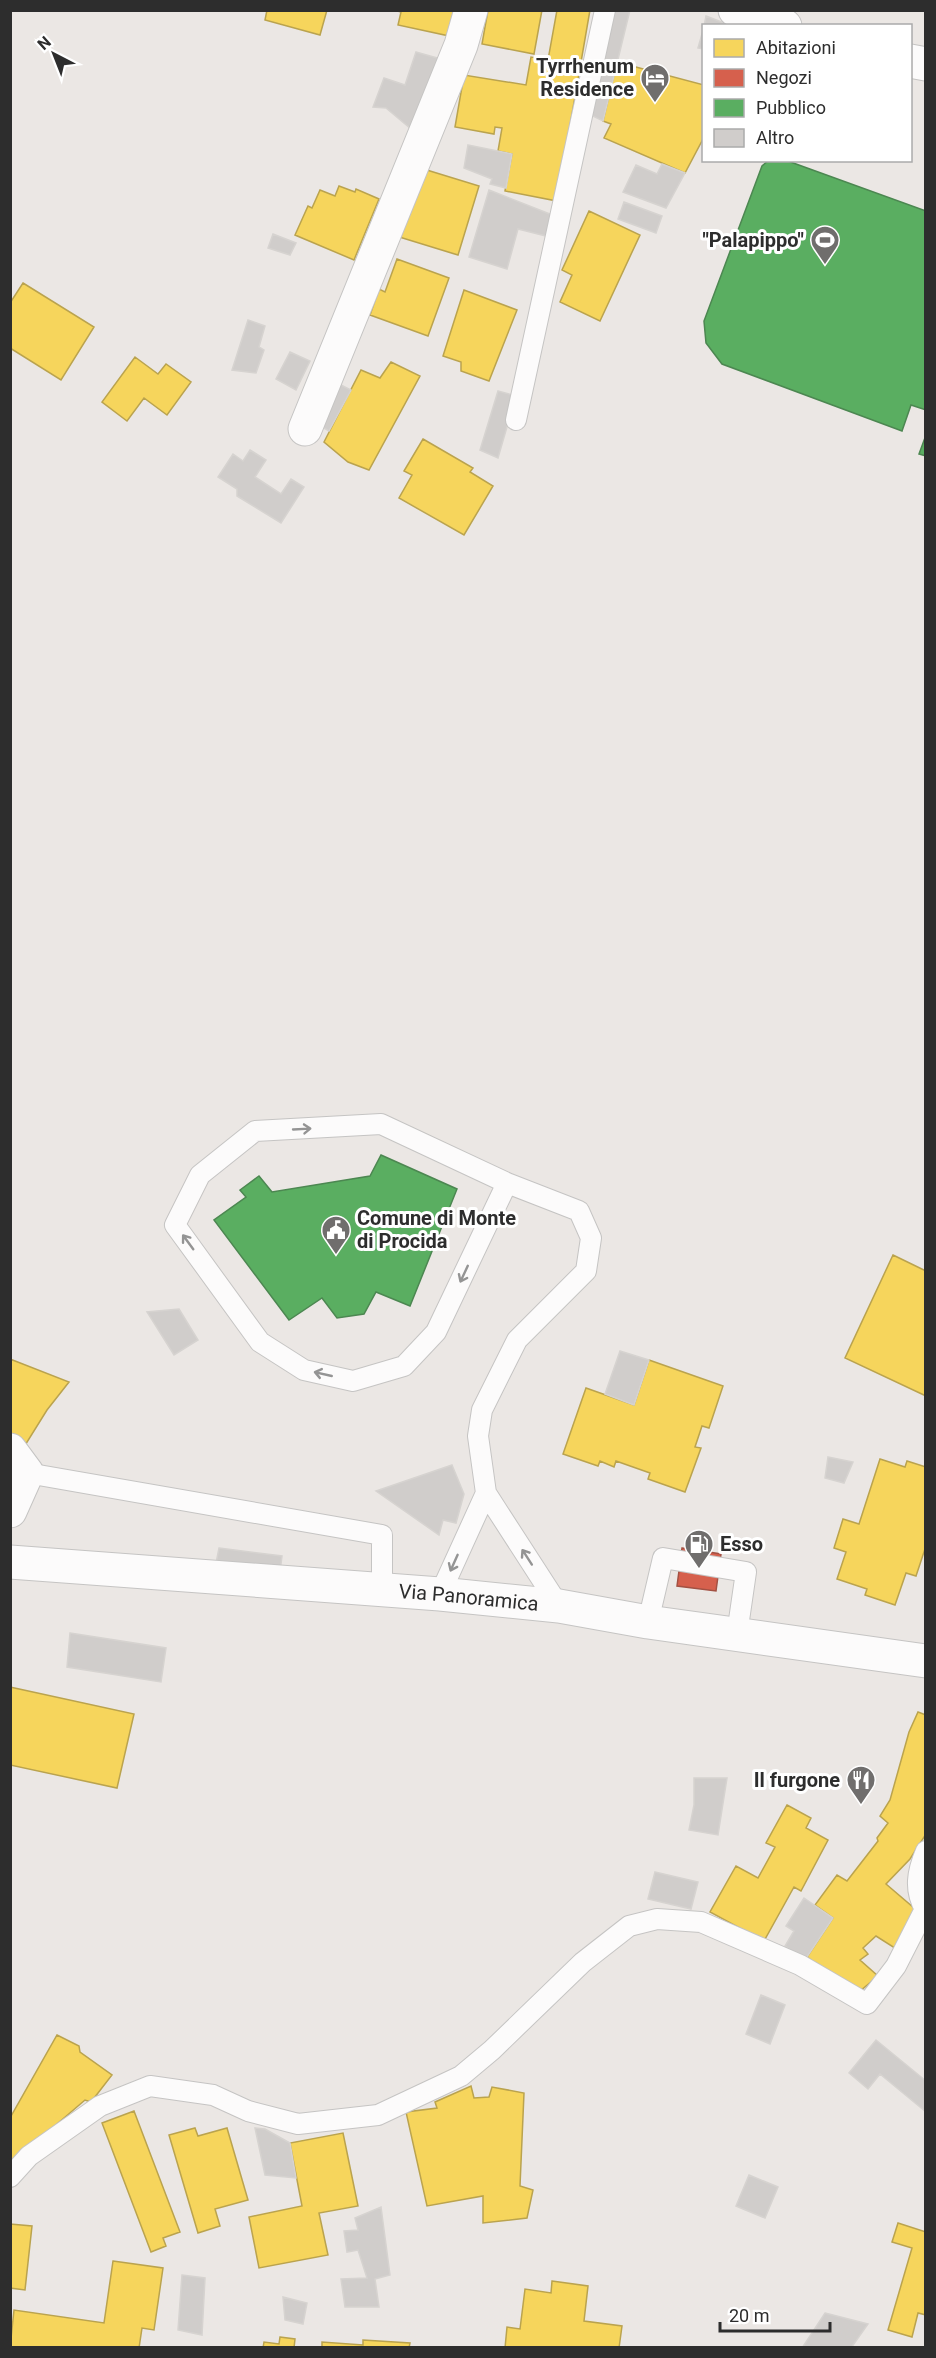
<svg xmlns="http://www.w3.org/2000/svg" width="936" height="2358" viewBox="0 0 936 2358" font-family="Roboto,sans-serif">
<style>
.homes{fill:#f6d55c;stroke:#baa34e;stroke-width:1.5}
.shops{fill:#d6604d;stroke:#a35143;stroke-width:1.5}
.public{fill:#5aae61;stroke:#4c8751;stroke-width:1.5}
.building{fill:#d0cdcb;stroke:#d6d3d0;stroke-width:1.5}
.lines{fill:none;stroke-linecap:round;stroke-linejoin:round}
.service-casing{stroke:#c5c4c3;stroke-width:22}
.minor-casing{stroke:#c5c4c3;stroke-width:35}
.tertiary-casing{stroke:#c5c4c3;stroke-width:35}
.service{stroke:#fcfbfb;stroke-width:20}
.minor{stroke:#fcfbfb;stroke-width:33}
.tertiary{stroke:#fcfbfb;stroke-width:33}
.oneway{stroke:#949494}
.labels{text-anchor:middle;stroke-width:6;stroke-linejoin:round;paint-order:stroke}
.poi-label{font-size:20px;font-weight:bold;fill:#2d2d2d;stroke:#fff;text-anchor:end}
.street-label{font-size:20px;fill:#2d2d2d;stroke:#fff}
</style>
<rect width="100%" height="100%" fill="#ebe7e4"/>
<!-- homes -->
<path class="homes" d="M267 10H327L320 35 265 20Z
M394 10H460L454 37 398 25 401 12Z
M488 10H542L534 54 482 44Z
M557 10H590L557 201 505 191 512 154 498 151 502 128 495 127 494 134 455 127 464 75 526 85 531 57 548 60Z
M617 62 704 85V137L685 173 604 138 611 124 603 121Z
M417 167 479 186 458 255 396 236Z
M339 186 355 192 356 189 379 199 354 260 295 235 308 206 312 208 320 190 335 196Z
M589 211 640 235 600 321 560 302 572 275 562 270Z
M397 259 449 278 428 336 370 315 379 289 385 292Z
M23 283 94 327 61 380 10 348V303Z
M464 290 517 310 489 381 461 371V362L443 356Z
M135 357 158 374 166 364 191 382 167 415 144 398 127 421 102 402Z
M391 362 420 376 369 470 348 462 324 442 361 370 380 378Z
M423 439 473 468 470 472 493 486 464 535 399 498 412 475 404 471Z
M893 1255 926 1271V1396L845 1358Z
M10 1359 69 1382 47 1410 24 1447 10 1438Z
M649 1360 723 1386 709 1428 702 1426 695 1447 701 1448 685 1492 648 1479 650 1473 616 1461 614 1467 600 1461 598 1466 563 1454 586 1388 634 1405Z
M880 1459 905 1467 907 1461 926 1467V1546L916 1576 906 1573 895 1605 865 1595 867 1589 837 1579 846 1552 834 1548 843 1519 859 1524Z
M10 1687 134 1714 117 1788 10 1765Z
M918 1712 926 1715V1834L910 1859 886 1884 921 1914 901 1952 876 1936 863 1948 868 1954 860 1960 878 1976 860 1991 841 1982 807 1957 833 1918 815 1905 837 1875 847 1881 878 1841 877 1838 888 1823 880 1816 890 1800 909 1732Z
M787 1805 811 1818 806 1828 828 1840 801 1891 794 1887 764 1941 710 1912 736 1866 758 1878 775 1847 766 1843Z
M57 2035 79 2046 80 2052 112 2075 91 2102 85 2100 29 2148 10 2169V2118Z
M471 2086 474 2098 489 2097 492 2087 524 2093 520 2186 533 2190 527 2218 483 2223V2196L427 2206 406 2112 437 2108 435 2102Z
M134 2111 180 2232 163 2238 166 2246 151 2252 102 2123Z
M195 2128 198 2136 227 2128 248 2200 215 2209 220 2226 198 2233 169 2135Z
M343 2133 358 2206 319 2213 328 2255 259 2268 249 2217 302 2206 290 2143Z
M898 2223 926 2232V2315L918 2313 912 2337 888 2330 912 2248 892 2242Z
M10 2224 32 2226 25 2290 10 2288Z
M113 2261 163 2268 154 2330 142 2328 139 2348H10L14 2310 104 2323Z
M552 2281 588 2286 584 2321 622 2326 619 2348H505L507 2327 520 2329 525 2289 551 2293Z
M280 2337 295 2339 294 2348H263L264 2342 279 2344Z
M363 2340 410 2343 409 2348H322V2342L363 2345Z"/>
<!-- shops -->
<path class="shops" d="M682 1548 721 1554 716 1591 677 1586Z"/>
<!-- public -->
<path class="public" d="M785 160 926 211V410L911 405 902 431 722 364 706 343 704 321 762 166 769 160Z
M926 435V456L919 454Z
M381 1155 457 1189 410 1306 376 1292 364 1314 337 1318 322 1298 289 1320 214 1220 246 1197 240 1190 259 1176 272 1192 370 1176Z"/>
<!-- building -->
<path class="building" d="M615 10H630L603 121 591 115Z
M706 16 732 26H704Z
M704 27V49L698 48Z
M416 52 441 59 417 134 386 108 373 107 384 78 405 85Z
M468 145 512 154 506 188 490 184 492 179 464 168Z
M662 164 685 173 666 208 623 192 636 165 657 174Z
M489 190 555 216 550 237 518 229 507 269 469 257Z
M624 202 662 216 656 233 618 219Z
M273 234 296 243 290 255 268 248Z
M248 320 265 326 259 347 264 350 256 373 232 370Z
M290 352 310 361 296 390 276 379Z
M337 383 351 390 329 431 315 423Z
M498 391 516 396 498 458 480 450Z
M250 450 266 460 255 477 281 494 291 479 304 487 281 523 237 496V489L218 477 233 454 243 461Z
M179 1309 198 1340 174 1355 147 1312Z
M620 1351 649 1360 634 1405 605 1394Z
M828 1457 853 1462 844 1483 825 1478Z
M452 1465 464 1494 456 1523 443 1520 439 1535 376 1491Z
M219 1548 282 1556 280 1572 216 1563Z
M70 1633 166 1648 161 1682 67 1667Z
M694 1778H727L718 1835 689 1830 694 1805Z
M655 1872 698 1882 691 1909 648 1899Z
M804 1898 833 1918 805 1960 785 1946 794 1931 786 1926Z
M761 1995 785 2005 770 2044 746 2034Z
M876 2040 926 2081V2112L880 2074 868 2089 849 2073Z
M255 2128 265 2129 290 2143 296 2178 265 2175Z
M749 2175 778 2187 765 2218 736 2206Z
M381 2207 390 2275 375 2279 379 2307H345L341 2279 367 2278 358 2250 347 2252 344 2231 358 2230 355 2218Z
M182 2275 205 2278 202 2335 178 2330Z
M283 2297 307 2303 303 2324 285 2320Z
M825 2313 868 2324 851 2348H802Z"/>
<g class="lines">
<!-- service casing -->
<g class="service-casing">
<path id="service" d="M516 420 605 10
M507 1183 436 1332 404 1366 353 1381 304 1370 260 1342 175 1225 200 1175 255 1131 381 1124 507 1183 579 1211 591 1238 586 1271 517 1340 482 1410 478 1436 486 1493 559 1606
M27 1473 382 1535V1590
M440 1594 486 1493
M648 1622 663 1558 746 1572 737 1634
M10 2177 29 2156 100 2106 150 2086 213 2095 248 2111 298 2124 378 2115 461 2076 492 2050 583 1962 629 1926 657 1919 701 1922 800 1965 867 2004 896 1966 925 1909C914 1890 917 1872 926 1851"/>
</g>
<!-- minor casing -->
<g class="minor-casing">
<path id="minor" d="M735 10 785 26
M910 61 926 64
M305 429 461 45 471 10
M10 1450 27 1473 10 1511"/>
</g>
<!-- tertiary casing -->
<g class="tertiary-casing">
<g id="tertiary">
<path id="s1" d="M10 1562 440 1594 559 1606 648 1622 926 1661"/>
</g>
</g>
<!-- service -->
<use href="#service" class="service"/>
<!-- minor -->
<use href="#minor" class="minor"/>
<!-- tertiary -->
<use href="#tertiary" class="tertiary"/>
</g>
<!-- one-way arrows -->
<defs><path id="oneway-shaft" d="M-6 0H5M1.5-3L5.5 0L1.5 3" fill="none" stroke-width="1.6" stroke-linecap="round" stroke-linejoin="round" transform="scale(1.5)"/></defs>
<g class="oneway">
<use href="#oneway-shaft" transform="translate(302 1129) rotate(-3)"/>
<use href="#oneway-shaft" transform="translate(188 1242) rotate(-126)"/>
<use href="#oneway-shaft" transform="translate(464 1274) rotate(115)"/>
<use href="#oneway-shaft" transform="translate(323 1374) rotate(-167)"/>
<use href="#oneway-shaft" transform="translate(527 1557) rotate(-123)"/>
<use href="#oneway-shaft" transform="translate(454 1563) rotate(114)"/>
</g>
<!-- icons -->
<defs>
<g id="hotel-pin" transform="scale(1.5)"><path d="M0 17L-7.5 6A9.5 9.5 0 1 1 7.5 6Z" fill="#706e6d" stroke="#fff"/><path d="M-6-4.5h1.5V1H6V5H4.5V3h-9V5H-6ZM-4 0a1.8 1.8 0 1 1 3.6 0ZM.5 0V-2.5h3Q6-2.5 6 0Z" fill="#fff"/></g>
<g id="stadium-pin" transform="scale(1.5)"><path d="M0 17L-7.5 6A9.5 9.5 0 1 1 7.5 6Z" fill="#706e6d" stroke="#fff"/><path d="M0-5a6.5 5 0 1 0 0 10a6.5 5 0 1 0 0-10ZM-3.5-1.8h7v3.6h-7Z" fill="#fff"/></g>
<g id="civic-pin" transform="scale(1.5)"><path d="M0 17L-7.5 6A9.5 9.5 0 1 1 7.5 6Z" fill="#706e6d" stroke="#fff"/><path d="M-.6-6.5H3V-4.5H.6V-3L4-1V1h2V6H-6V1h2V-1L-.6-3ZM-1.2 2.5V6h2.4V2.5Z" fill="#fff"/></g>
<g id="fuel-pin" transform="scale(1.5)"><path d="M0 17L-7.5 6A9.5 9.5 0 1 1 7.5 6Z" fill="#706e6d" stroke="#fff"/><path d="M-5.5-6h7V0h2V4h1.3V-2.5L3-4.5l.8-.8L6-3V5H2.5V1h-1V6h-7ZM-4.2-4.7v3.2H.2V-4.7Z" fill="#fff"/></g>
<g id="restaurant-pin" transform="scale(1.5)"><path d="M0 17L-7.5 6A9.5 9.5 0 1 1 7.5 6Z" fill="#706e6d" stroke="#fff"/><path d="M-5-6h1v4h1v-4h1v4h1v-4h1v5L-1.5 .5V6h-2V.5L-5-1ZM5-6V6H3V1.5H1.5Q1.5-4 5-6Z" fill="#fff"/></g>
</defs>
<g fill-rule="evenodd">
<use href="#hotel-pin" x="655" y="78"/>
<use href="#stadium-pin" x="825" y="240"/>
<use href="#civic-pin" x="336" y="1230"/>
<use href="#fuel-pin" x="699" y="1544"/>
<use href="#restaurant-pin" x="861" y="1780"/>
</g>
<g class="labels">
<!-- poi labels -->
<g class="poi-label">
<text x="634" y="73">Tyrrhenum<tspan x="634" dy="23">Residence</tspan></text>
<text x="804" y="247">"Palapippo"</text>
<text x="357" y="1225" text-anchor="start">Comune di Monte<tspan x="357" dy="23">di Procida</tspan></text>
<text x="720" y="1551" text-anchor="start">Esso</text>
<text x="840" y="1787">Il furgone</text>
</g>
<!-- street labels -->
<g class="street-label">
<text dy="7" stroke="none"><textPath href="#s1" startOffset="460">Via Panoramica</textPath></text>
</g>
</g>
<!-- border -->
<rect width="936" height="2358" fill="none" stroke="#2d2d2d" stroke-width="24"/>
<!-- legend -->
<rect x="702" y="24" width="210" height="138" fill="#ffffff" stroke="#ababab" stroke-width="1.5"/>
<rect x="714" y="39" width="30" height="18" fill="#f6d55c" stroke="#ababab" stroke-width="1.5"/>
<text x="756" y="54" font-size="18" fill="#2d2d2d">Abitazioni</text>
<rect x="714" y="69" width="30" height="18" fill="#d6604d" stroke="#ababab" stroke-width="1.5"/>
<text x="756" y="84" font-size="18" fill="#2d2d2d">Negozi</text>
<rect x="714" y="99" width="30" height="18" fill="#5aae61" stroke="#ababab" stroke-width="1.5"/>
<text x="756" y="114" font-size="18" fill="#2d2d2d">Pubblico</text>
<rect x="714" y="129" width="30" height="18" fill="#d0cdcb" stroke="#ababab" stroke-width="1.5"/>
<text x="756" y="144" font-size="18" fill="#2d2d2d">Altro</text>
<!-- north arrow -->
<g transform="translate(54 54) rotate(318)" stroke="#ffffff" stroke-width="4.5" paint-order="stroke">
<path d="M0-4.5L10 22L0 15L-10 22Z" fill="#2d2d2d"/>
<text y="-9" font-size="16" font-weight="bold" text-anchor="middle" fill="#2d2d2d">N</text>
</g>
<!-- scale -->
<path d="M720 2322v9h110v-9" fill="none" stroke="#2d2d2d" stroke-width="3"/>
<text x="729" y="2322" font-size="18" fill="#2d2d2d" stroke="#ffffff" stroke-width="4.5" paint-order="stroke">20 m</text>
</svg>
